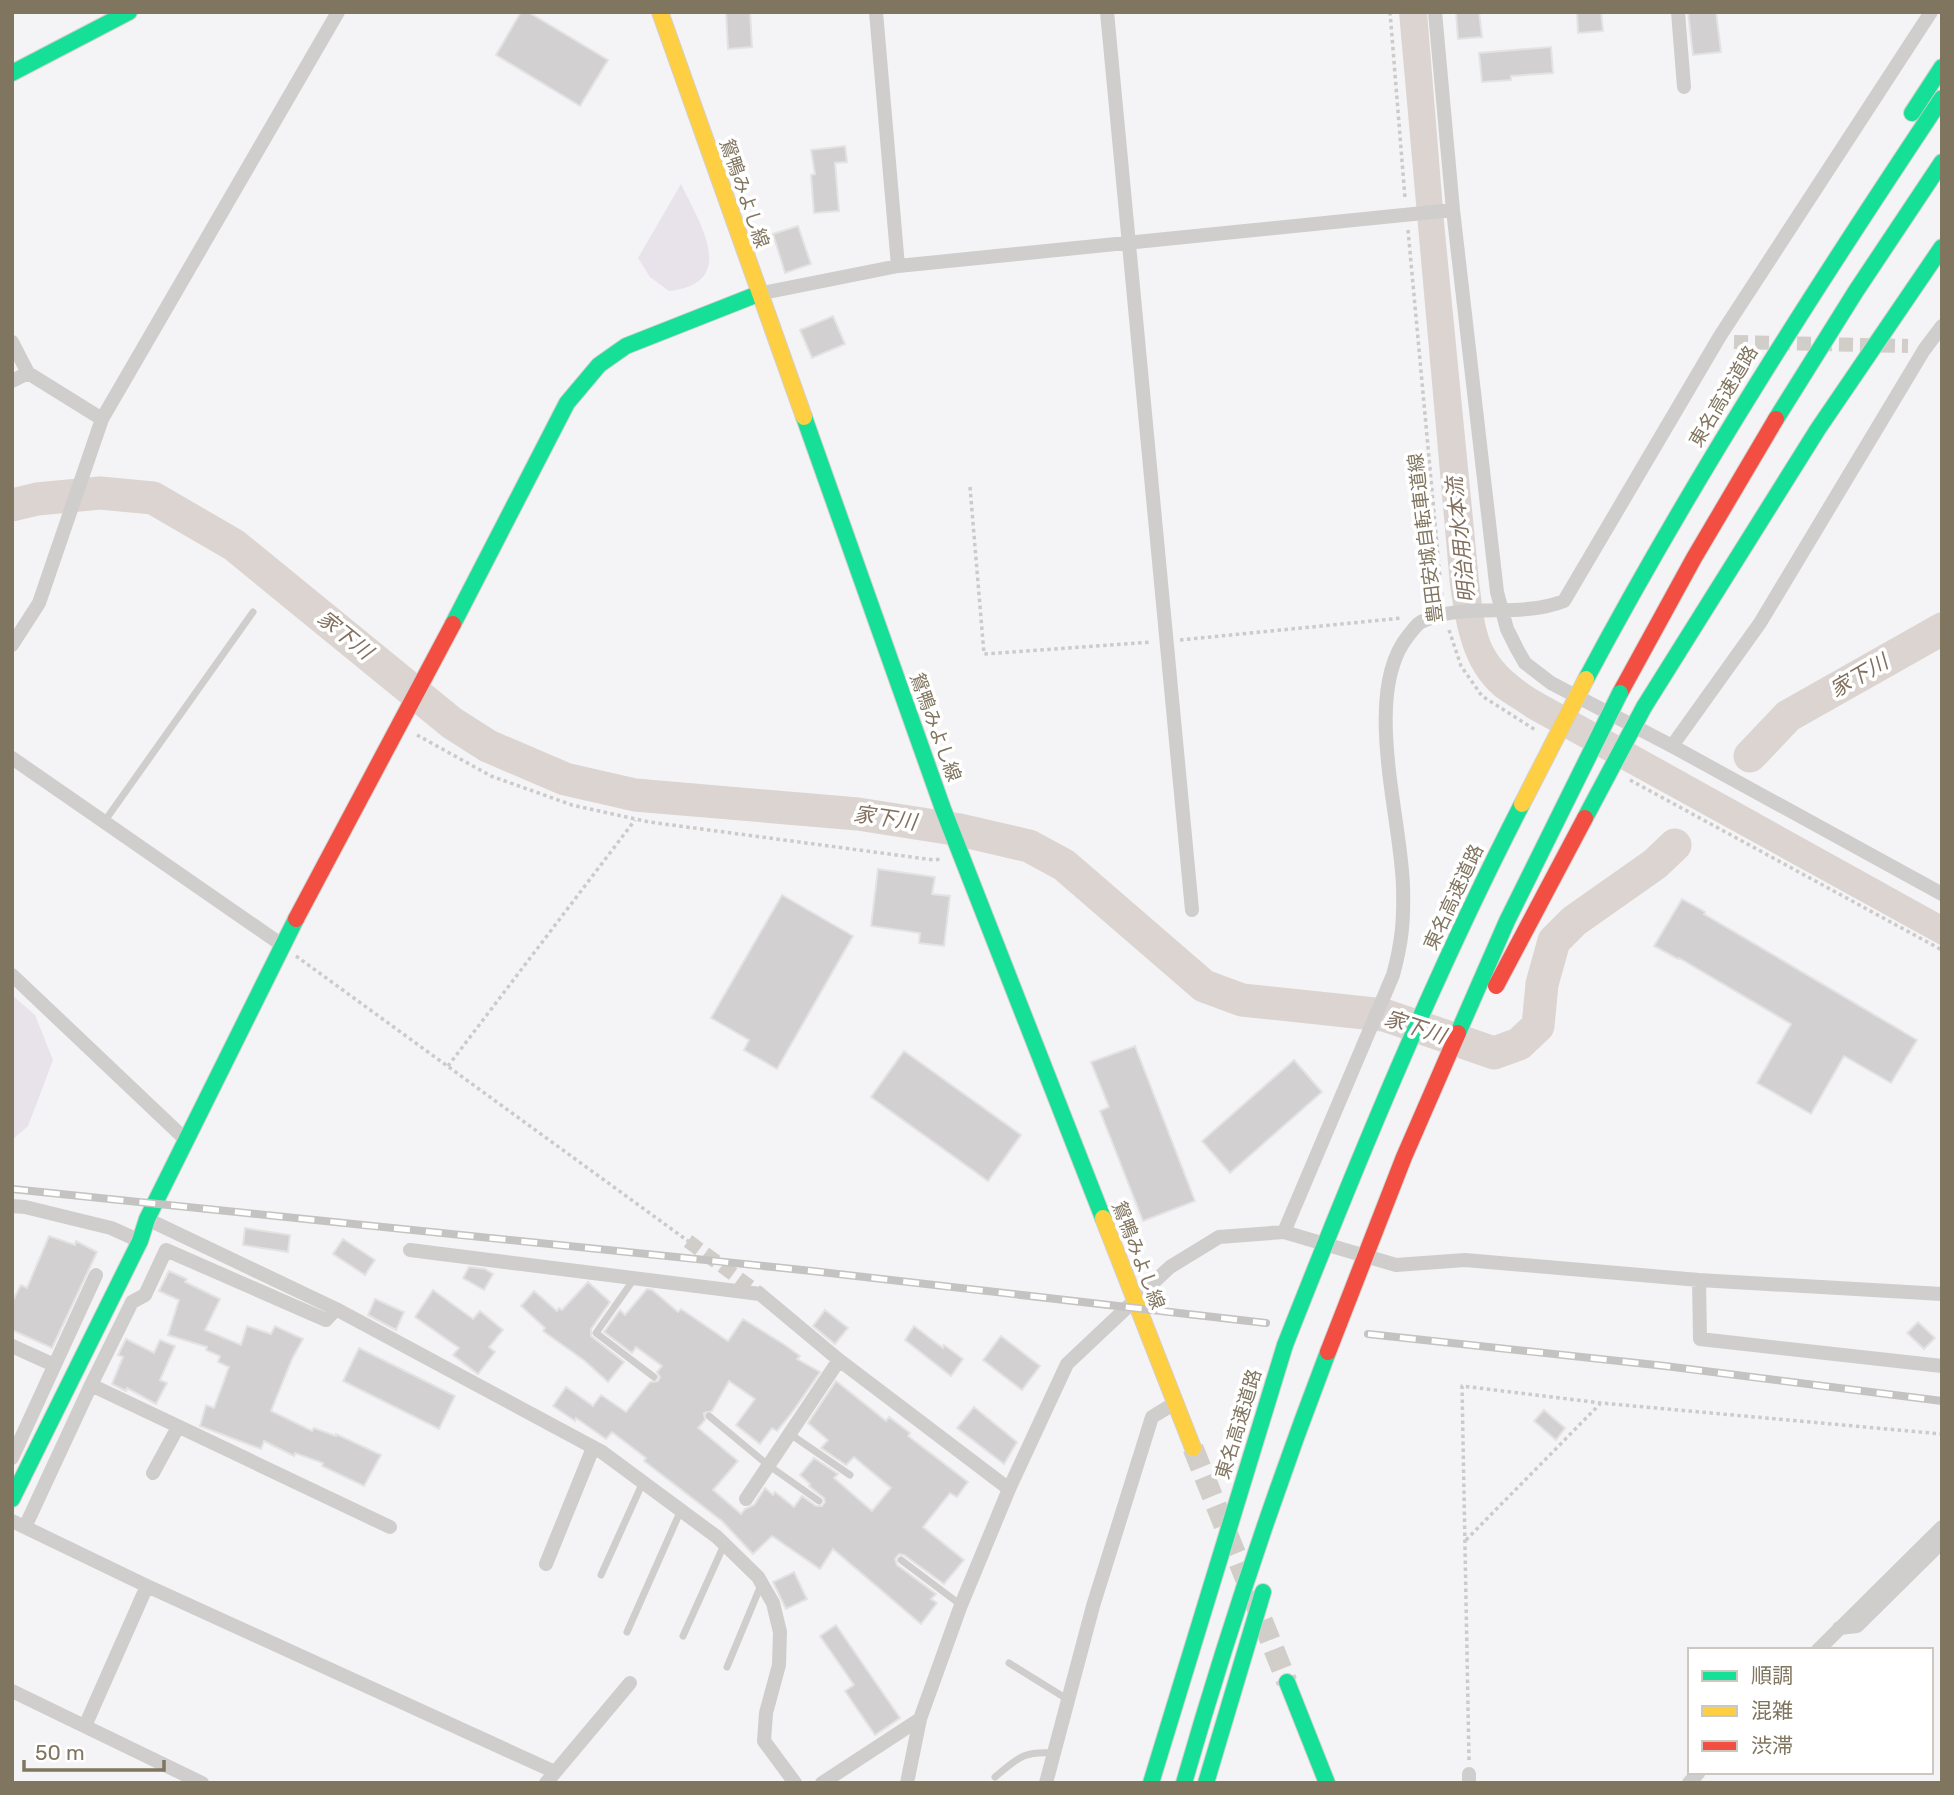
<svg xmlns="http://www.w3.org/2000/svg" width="1954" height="1795" viewBox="0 0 1954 1795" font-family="Rubik,'Noto Sans JP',sans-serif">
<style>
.green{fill:#e8e3ea}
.water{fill:#dbd4d0}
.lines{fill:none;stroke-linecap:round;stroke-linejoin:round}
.river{stroke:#dbd4d0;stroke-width:33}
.building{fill:#d2d0d0;stroke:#e4e3e4;stroke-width:2}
.street-tunnel{stroke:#d1cdc8;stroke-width:14;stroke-dasharray:14 7;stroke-linecap:butt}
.secondary-tunnel{stroke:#d1cdc8;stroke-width:21;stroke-dasharray:21 10;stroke-linecap:butt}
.fast-casing{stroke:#d2d0ce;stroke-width:18}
.slow-casing{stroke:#d2d0ce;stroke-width:18}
.jam-casing{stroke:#d2d0ce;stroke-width:18}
.path{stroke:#cccbca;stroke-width:3.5;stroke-dasharray:3.5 3.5;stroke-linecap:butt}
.lane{stroke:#cfcecd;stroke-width:7}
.street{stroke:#cfcecd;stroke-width:14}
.fast{stroke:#16e098;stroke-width:16}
.slow{stroke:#ffcf43;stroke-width:16}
.jam{stroke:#f24e42;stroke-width:16}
.rail-casing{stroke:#c4c3c1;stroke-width:8}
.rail{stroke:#fff;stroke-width:5;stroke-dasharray:16;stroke-linecap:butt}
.fast-bridge-casing{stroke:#d2d1d1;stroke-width:18;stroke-linecap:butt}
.slow-bridge-casing{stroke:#d2d1d1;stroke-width:18;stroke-linecap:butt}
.jam-bridge-casing{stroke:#d2d1d1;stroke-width:18;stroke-linecap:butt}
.fast-bridge{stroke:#16e098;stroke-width:16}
.slow-bridge{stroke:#ffcf43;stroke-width:16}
.jam-bridge{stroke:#f24e42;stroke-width:16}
.labels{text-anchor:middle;stroke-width:7;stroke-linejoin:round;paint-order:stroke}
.street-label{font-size:19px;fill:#80755f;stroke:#fff}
.water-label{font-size:21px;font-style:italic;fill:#83705f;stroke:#fff}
</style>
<rect width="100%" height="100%" fill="#f4f3f5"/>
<!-- green -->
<path class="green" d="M681 184C699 222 740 283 669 291L650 277 638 258Z
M12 995 35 1015 53 1060 28 1126 12 1140Z"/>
<!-- water -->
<path class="water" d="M1399 12H1427L1444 222 1479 581C1486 638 1487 657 1537 690L1942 915V946L1528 718C1517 710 1505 704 1495 696 1462 668 1456 625 1450 585Z"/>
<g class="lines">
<!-- river -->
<path class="river" d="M12 505 37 499 100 493 153 498 234 545 452 723 488 746 565 779 635 795 858 814 960 830 1029 846 1064 865 1204 986 1242 1000 1384 1015 1494 1053 1519 1044 1538 1026 1542 984 1554 941 1574 921 1655 864 1675 845
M1750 756 1788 716 1942 629"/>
</g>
<!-- building -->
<path class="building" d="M521 12H528L608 60 580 106 496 55Z
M726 12H750L752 47 728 49Z
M1456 12H1479L1482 37 1458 39Z
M1577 12H1601L1603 31 1578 33Z
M1688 12H1716L1721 52 1693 55Z
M1551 47 1553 73 1511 76V80L1482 82 1479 53Z
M845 146 847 162 835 163 839 211 814 213 811 175 815 174 811 150Z
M798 226 811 264 785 273 773 234Z
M833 316 845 344 812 358 800 330Z
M878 869 935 877 932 894 950 896 944 946 919 943 920 933 871 926Z
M782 895 853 936 777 1069 744 1050 749 1040 711 1018Z
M1682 899 1705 912 1704 914 1917 1040 1891 1083 1844 1056 1811 1114 1757 1083 1791 1024 1679 958 1678 959 1654 946Z
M1135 1046 1195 1201 1143 1221 1100 1111 1109 1107 1091 1062Z
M904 1051 1021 1135 988 1181 871 1097Z
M1294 1060 1322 1092 1230 1173 1202 1141Z
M245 1228 290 1235 288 1252 243 1245Z
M49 1236 75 1245 76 1241 97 1252 52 1348 12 1330V1302L21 1285 27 1288Z
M343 1239 375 1260 365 1275 333 1254Z
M469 1267 485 1269 493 1274 484 1290 463 1278Z
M169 1271 187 1279 185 1282 220 1299 205 1330 241 1345 247 1326 271 1334 275 1326 303 1339 292 1359 271 1411 312 1431 314 1428 336 1436V1434L381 1455 364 1486 322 1466 323 1463 295 1453 294 1456 264 1441 261 1449 200 1426 206 1405 214 1408 229 1367 218 1362 220 1356 206 1350 207 1347 168 1335 179 1300 159 1291Z
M588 1282 610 1302 591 1329V1336L624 1362 608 1382 585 1361 543 1331 545 1328 521 1306 534 1291 557 1311 559 1308 562 1310Z
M647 1289 652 1290 678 1312 681 1309 728 1341 743 1319 785 1345 800 1356 797 1359 820 1372 793 1411 777 1431 772 1428 760 1444 736 1425 755 1399 729 1381 712 1411 704 1413 705 1420 698 1428 738 1461 713 1490 741 1514 745 1509 754 1505 765 1488 773 1495 775 1492 794 1507 802 1496 816 1506H822L825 1502 824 1498 809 1486 810 1484 800 1475 814 1458 838 1474 834 1478 872 1511 891 1488 854 1457 846 1465 821 1448 828 1440 808 1423 836 1381 886 1421 889 1417 910 1433 908 1436 968 1482 957 1497 950 1493 923 1527 964 1560 944 1584 904 1555 899 1554 895 1559 897 1565 936 1594 931 1599 937 1603 921 1624 833 1549 820 1569 772 1536 753 1554 722 1521 644 1461 646 1458 612 1432 606 1439 576 1418 575 1421 553 1406 566 1387 593 1406 601 1395 626 1412 650 1382 658 1381 660 1377 657 1372 662 1366 636 1347 632 1353 604 1332 620 1310 625 1315Z
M433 1290 473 1319 480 1311 503 1330 489 1347 495 1352 478 1374 453 1355 459 1348 415 1317Z
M375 1299 404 1312 396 1330 368 1315Z
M825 1310 848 1328 835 1344 813 1326Z
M1918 1322 1935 1338 1924 1349 1907 1333Z
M914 1326 943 1348 944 1345 963 1359 951 1376 905 1340Z
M1001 1336 1040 1366 1022 1390 983 1360Z
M126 1339 154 1353 160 1340 175 1346 160 1380 167 1383 156 1404 127 1388 126 1391 112 1384 123 1357 118 1355Z
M359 1348 455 1396 439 1429 343 1381Z
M974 1407 1017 1442 1004 1464 957 1428Z
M1544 1410 1565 1428 1556 1440 1534 1421Z
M794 1572 807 1599 786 1609 773 1582Z
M836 1625 900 1718 875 1735 845 1691 854 1685 820 1636Z"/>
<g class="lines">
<!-- street-tunnel -->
<path class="street-tunnel" d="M1734 342 1908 346
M688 1241 760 1294"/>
<!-- secondary-tunnel -->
<path class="secondary-tunnel" d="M1193 1448 1287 1682"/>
<!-- fast casing -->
<g class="fast-casing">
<path id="fast" d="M12 73 129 12
M1912 113 1942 67
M804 417 943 809 1103 1218
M1776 419 1856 291 1942 162
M453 624 567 403 599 365 626 346 758 294
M1586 679C1693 478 1816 287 1942 98
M1644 707 1818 429 1942 247
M12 1499 140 1241 147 1219 296 919
M1287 1682 1327 1783
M1151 1783 1285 1345
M1184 1783C1226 1637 1274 1493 1328 1352
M1206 1783 1263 1592"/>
</g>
<!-- slow casing -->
<g class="slow-casing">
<path id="slow" d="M660 12 804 417
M1103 1218 1193 1448"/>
</g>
<!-- jam casing -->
<g class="jam-casing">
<path id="jam" d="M1620 693 1694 558 1776 419
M296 919 453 624"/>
</g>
<!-- path -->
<path class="path" d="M1390 12 1405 198
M1408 230 1442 599
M970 487 984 654 1152 642
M1449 630 1461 666 1482 696 1537 731
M1180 640 1402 618
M417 735 491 776 572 805 649 822 934 860 942 859
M1630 780 1942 950
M296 956 688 1241
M448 1066 635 820
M1466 1540 1600 1404
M1469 1760 1462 1386 1601 1403 1942 1434"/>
<!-- lane -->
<path class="lane" d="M104 822 253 612
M634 1279 596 1333 654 1377
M709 1416 768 1465 819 1501
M790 1434 850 1475
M901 1560 961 1605
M601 1575 643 1482
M627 1632 681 1510
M683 1636 724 1545
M1009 1663 1067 1699
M727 1667 761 1585
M995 1777C1018 1758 1022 1751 1054 1753"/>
<!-- street -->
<path class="street" d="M876 12 898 266
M1107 12 1192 910
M1435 12 1453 210 1497 592 1507 629 1517 649 1525 663 1551 683 1672 746 1942 894
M1678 12 1684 87
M758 294 898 266 1453 210
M12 342 28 373 102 419
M12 381 28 373
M12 645 39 603 102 419 338 12
M1672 746 1760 623 1924 350 1942 326
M12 758 282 945
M12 975 186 1140
M12 1206 25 1207 111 1228 140 1241
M147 1219 336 1309 602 1452 717 1537 758 1577 773 1603 780 1632 779 1665 766 1713 764 1741 795 1783
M1284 1232 1396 1265 1465 1260 1699 1280 1942 1294
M410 1250 760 1294 839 1360 1009 1489
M1699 1280 1700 1339 1942 1366
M12 1346 54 1365
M91 1385 132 1302 145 1295 166 1250 326 1320 336 1309
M12 1458 96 1275
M153 1473 178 1427
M746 1499 839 1360
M12 1521 147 1586 555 1772
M25 1527 91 1385 390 1527
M546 1564 593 1448
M1839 1628 1857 1626 1942 1542
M1818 1650 1942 1527
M12 1691 202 1783
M85 1726 147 1586
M546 1783 630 1683
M822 1783 920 1719
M907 1783 920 1719 961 1605 1009 1489 1067 1364 1170 1267 1219 1237 1284 1232 1393 975C1402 942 1404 921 1403 886 1401 817 1362 693 1408 636 1413 630 1417 623 1423 621 1468 601 1518 619 1564 601L1720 336 1931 12
M1046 1783 1093 1606 1152 1417 1175 1403
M1469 1783V1774
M1689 1783 1699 1772"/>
<!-- fast -->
<use href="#fast" class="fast"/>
<!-- slow -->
<use href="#slow" class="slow"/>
<!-- jam -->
<use href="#jam" class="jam"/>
<!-- rail casing -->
<g class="rail-casing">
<path id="rail" d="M12 1189 812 1271 1266 1323
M1368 1334 1665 1366 1942 1401"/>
</g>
<!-- rail -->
<use href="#rail" class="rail"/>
<!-- fast-bridge casing -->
<g class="fast-bridge-casing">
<path id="fast-bridge" d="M1585 818 1644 707
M1458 1033 1507 921 1620 693
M1285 1345C1357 1162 1432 979 1522 804"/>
</g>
<!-- slow-bridge casing -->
<g class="slow-bridge-casing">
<path id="slow-bridge" d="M1522 804 1586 679"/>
</g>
<!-- jam-bridge casing -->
<g class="jam-bridge-casing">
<path id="jam-bridge" d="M1496 986 1585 818
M1328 1352 1404 1157 1458 1033"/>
</g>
<!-- fast-bridge -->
<use href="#fast-bridge" class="fast-bridge"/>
<!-- slow-bridge -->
<use href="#slow-bridge" class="slow-bridge"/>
<!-- jam-bridge -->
<use href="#jam-bridge" class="jam-bridge"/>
</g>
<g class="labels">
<!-- street labels -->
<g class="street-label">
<text transform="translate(745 193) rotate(71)" y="7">鴛鴨みよし線</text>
<text transform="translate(1723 396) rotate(-59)" y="7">東名高速道路</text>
<text transform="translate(1425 538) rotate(-97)" y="7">豊田安城自転車道線</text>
<text transform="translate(936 727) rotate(70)" y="7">鴛鴨みよし線</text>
<text transform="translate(1453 897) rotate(-65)" y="7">東名高速道路</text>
<text transform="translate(1139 1255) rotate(69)" y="7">鴛鴨みよし線</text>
<text transform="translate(1238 1424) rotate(-73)" y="7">東名高速道路</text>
</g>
<!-- water labels -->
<g class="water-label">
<text transform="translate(1461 540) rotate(-96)" y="7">明治用水本流</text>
<text transform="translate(345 635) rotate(39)" y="7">家下川</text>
<text transform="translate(1859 676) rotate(-30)" y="7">家下川</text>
<text transform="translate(885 818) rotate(8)" y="7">家下川</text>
<text transform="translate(1415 1027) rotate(18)" y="7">家下川</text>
</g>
</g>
<!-- border -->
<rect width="1954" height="1795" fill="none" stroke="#80755f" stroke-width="28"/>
<!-- legend -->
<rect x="1688" y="1648" width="245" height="126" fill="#ffffff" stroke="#ccc8bf" stroke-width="2"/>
<rect x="1702" y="1671" width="35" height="10" fill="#16e098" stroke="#ccc8bf" stroke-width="2"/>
<text x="1751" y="1683" font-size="21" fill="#80755f">順調</text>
<rect x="1702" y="1706" width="35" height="10" fill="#ffcf43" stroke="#ccc8bf" stroke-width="2"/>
<text x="1751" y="1718" font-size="21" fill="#80755f">混雑</text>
<rect x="1702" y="1741" width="35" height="10" fill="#f24e42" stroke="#ccc8bf" stroke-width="2"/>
<text x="1751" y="1753" font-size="21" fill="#80755f">渋滞</text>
<!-- scale -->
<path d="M24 1760v10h140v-10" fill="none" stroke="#80755f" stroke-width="3.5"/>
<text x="35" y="1760" font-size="21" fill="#80755f" stroke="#ffffff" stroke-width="5" paint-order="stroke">50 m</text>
</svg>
